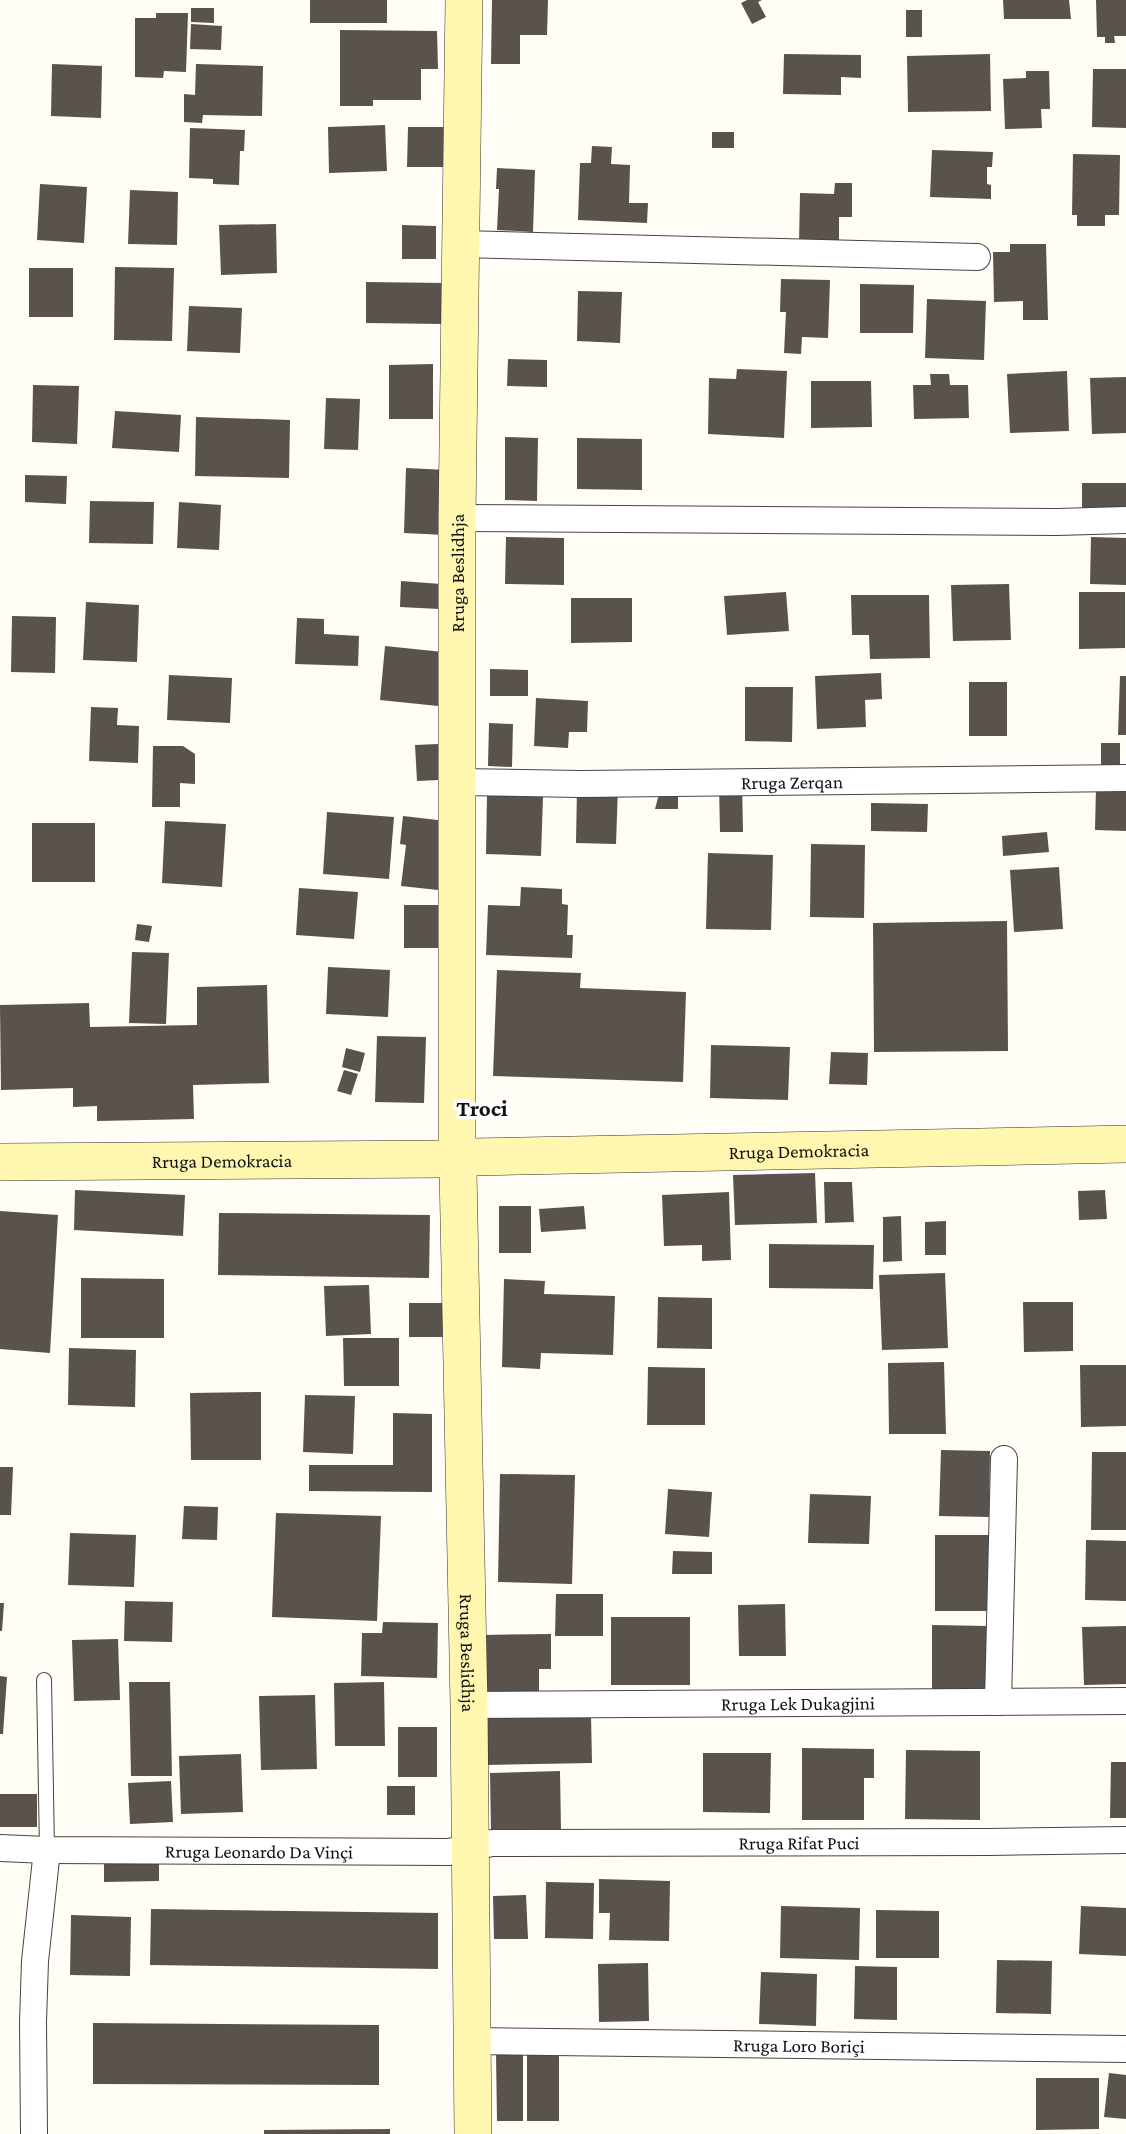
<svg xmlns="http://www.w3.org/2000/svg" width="1126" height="2134" viewBox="0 0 1126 2134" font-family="'Crimson Pro',serif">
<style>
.building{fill:#5a524d}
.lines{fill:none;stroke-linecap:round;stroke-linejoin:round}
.lane-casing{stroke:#444;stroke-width:16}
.street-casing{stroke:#444;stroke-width:28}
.secondary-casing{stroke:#333;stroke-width:38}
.lane{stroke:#fff;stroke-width:14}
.street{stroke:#fff;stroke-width:26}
.secondary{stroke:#fff6b0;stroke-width:37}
.labels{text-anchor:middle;stroke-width:7;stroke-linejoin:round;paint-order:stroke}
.street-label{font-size:19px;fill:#111;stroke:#fff}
.quarter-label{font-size:23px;font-weight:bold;fill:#111;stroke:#fff}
</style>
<rect width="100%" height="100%" fill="#fffdf5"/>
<!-- building -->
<path class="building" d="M310 0H387V23H310Z
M492 0H548L547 35H520V64H491Z
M747 0H762L758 2 766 17 752 24 741 3Z
M1003 0H1069L1071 19H1004Z
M1096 0H1126V36H1114L1115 43H1105V37H1097Z
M191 8H214V23L191 22Z
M906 10H922V37H906Z
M156 13H188L186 72 164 71 163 78 135 77V18H156Z
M191 24 222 26 221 50 190 49Z
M340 30 437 31 438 69H421V100H373V106H340Z
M784 54 861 55V78L841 77V95L783 94Z
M990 54 991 111 908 112 907 56Z
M52 64 102 66 101 118 51 116Z
M196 64 263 66 262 116 203 115 202 123 184 122V94L195 95Z
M1093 69H1126V128L1092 127Z
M1026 71H1049L1050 109H1041L1042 128 1005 129 1003 79 1026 78Z
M385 125 387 171 329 173 328 127Z
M408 127H446L445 167H407Z
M190 128 245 130 244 151H240L239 185 213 184V179L189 178Z
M712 132H734V148H712Z
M592 146 612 147 611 164 630 165 629 203H648L647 223 578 220 580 163H591Z
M932 150 993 152 992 167H987V184L991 185V199L930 197Z
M1073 154 1120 155 1119 215H1105V226H1077V215H1072Z
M497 168 535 170 533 232 497 230 499 189H496Z
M835 183H852V217H839V244L799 243 800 193 834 194Z
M40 184 87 187 84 243 37 240Z
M130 190 178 192 177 245 128 244Z
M276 224 277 273 221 275 219 225Z
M402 225 436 226V259H402Z
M1010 244H1046L1048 320H1023V301L994 302 993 252H1010Z
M115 267 174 268 172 341 114 340Z
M29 268H73V317H29Z
M781 279 830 280 828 338 802 337 801 354 784 353 786 312H780Z
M366 282 445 283 443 324 366 323Z
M860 284 914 285 913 333H860Z
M578 291 622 292 620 343 577 341Z
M927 299 986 301 984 360 925 358Z
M189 306 242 308 240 353 187 351Z
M508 359 547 360V387L507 386Z
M433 364V419H389V365Z
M737 369 787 371 784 438 708 434 709 378 736 379Z
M1067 371 1069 431 1010 433 1007 374Z
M930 374H949L950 385H968L969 418 914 419 913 385H931Z
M1126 377V433L1092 434 1090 378Z
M811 381H871L872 427 811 428Z
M33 385 79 386 77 444 32 442Z
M326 398 360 399 358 450 324 449Z
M115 411 181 415 179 452 112 448Z
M196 417 290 420 289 478 195 476Z
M505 437 538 438 537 501 505 500Z
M577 438 642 439V490L577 489Z
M406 468 447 470 445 535 404 533Z
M25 475 67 476 66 504 25 502Z
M1082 483H1126V507L1082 508Z
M90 501 154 502 153 544 89 543Z
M179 502 221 505 219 550 177 548Z
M506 537 564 538V585L505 584Z
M1091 537 1126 538V585L1090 584Z
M401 581 441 584 439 609 400 607Z
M1009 584 1011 640 953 641 951 585Z
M786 592 789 631 727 635 724 596Z
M1079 592H1125V648L1079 649Z
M851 595H929L930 658 870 659 869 635H852Z
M571 598H632V642L571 643Z
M86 602 139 605 137 662 83 660Z
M12 616 56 617 55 673 11 672Z
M297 618 324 619V634L359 636 358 666 295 664Z
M385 646 443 652 438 706 380 700Z
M490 669 528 670V696H490Z
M881 673 882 699 865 700 866 727 817 729 815 676Z
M169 675 232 678 230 723 167 720Z
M1120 676H1126V735H1118Z
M969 682H1007V736H969Z
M745 687H793L792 742 745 741Z
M536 698 588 701 587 732H569L568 748 534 746Z
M91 707 118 708 117 725 139 726 138 763 89 761Z
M489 723 513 724 512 767 488 766Z
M1101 743H1120V766L1101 767Z
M438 744 439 780 417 781 415 745Z
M153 746H183L195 754V784L180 783V807H152Z
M719 785H742L743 832H720Z
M577 787H618L616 844 576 843Z
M1096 787 1126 788V831L1095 830Z
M487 794 543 796 541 856 486 854Z
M659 794H678V809H655Z
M871 803 928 804 927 832 871 831Z
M327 812 394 817 389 879 323 874Z
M403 816 446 821 438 890 401 886 406 845 400 844Z
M165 821 226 824 222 887 162 883Z
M32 823H95V882H32Z
M1047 832 1049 852 1003 856 1002 836Z
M811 844 865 845 864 918 810 917Z
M708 853 773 855 771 930 706 929Z
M1059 867 1063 929 1014 932 1010 870Z
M521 887 562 889V904L568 905 567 935H573L572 958 486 955 488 905 520 906Z
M299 888 358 892 354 939 296 935Z
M404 905H441V948H404Z
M1007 921 1008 1051 874 1052 873 923Z
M137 924 152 926 149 942 135 940Z
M132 952 169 953 166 1024 129 1023Z
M328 967 390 970 388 1017 326 1014Z
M497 970 581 973 580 988 686 992 683 1082 493 1076Z
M267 985 269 1083 193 1085 194 1119 97 1121V1106L73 1107V1088L1 1090 0 1005 89 1003 90 1027 197 1025V987Z
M377 1036 426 1037 424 1103 375 1102Z
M711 1045 790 1047 788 1100 710 1098Z
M346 1048 365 1053 360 1072 342 1067Z
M831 1052 868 1053 867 1085 829 1084Z
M344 1070 358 1074 351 1095 337 1091Z
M815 1173 817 1223 735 1225 733 1175Z
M824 1182H852L854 1222 825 1223Z
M75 1190 185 1195 183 1236 74 1230Z
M1105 1190 1107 1219 1079 1220 1078 1191Z
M729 1192 731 1260 702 1261V1245L664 1246 662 1195Z
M499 1206H531V1253H499Z
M584 1206 586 1229 541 1232 539 1209Z
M0 1211 58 1215 50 1353 0 1349Z
M219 1213 430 1215 429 1278 218 1275Z
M901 1216 902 1261 883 1262V1217Z
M946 1221V1255H925V1222Z
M769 1244 874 1245 873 1289 769 1288Z
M945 1273 948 1348 882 1350 879 1275Z
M81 1278 164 1279V1338H81Z
M504 1279 545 1281 544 1294 615 1296 613 1355 541 1353 540 1369 502 1367Z
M369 1285 371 1334 326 1336 324 1286Z
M658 1297 712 1298V1349L657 1348Z
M1023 1302H1073V1351L1024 1352Z
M409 1303H445L446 1337H409Z
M343 1338H399V1386H344Z
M69 1348 136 1350 135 1407 68 1405Z
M944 1362 946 1434H889L888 1363Z
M1080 1365H1126V1426L1081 1427Z
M648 1367 705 1368V1425H647Z
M261 1392V1460H191L190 1393Z
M305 1395 355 1396 353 1454 303 1452Z
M393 1413 432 1414V1492L309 1491V1465H393Z
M941 1450 990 1451 989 1517 939 1516Z
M1092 1452H1126V1530H1091Z
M0 1467H13L11 1515H0Z
M500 1474 575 1475 572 1584 498 1582Z
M668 1489 712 1492 709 1537 665 1534Z
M810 1494 871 1496 869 1544 808 1543Z
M184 1506 218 1507 217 1540 182 1539Z
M276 1513 381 1516 377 1621 272 1617Z
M70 1533 136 1535 134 1587 68 1585Z
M935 1535H995V1611H935Z
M1086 1540 1126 1541V1601L1085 1600Z
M673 1551 712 1552V1574H672Z
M556 1594H603V1636H555Z
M125 1601 173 1602 172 1642 124 1641Z
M0 1603H4L2 1631H0Z
M785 1604 786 1656H739L738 1605Z
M611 1617H690V1685H611Z
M383 1622 438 1623 437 1678 361 1676 362 1633H382Z
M932 1625 989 1626V1689H932Z
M1126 1626V1684L1084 1685 1082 1627Z
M551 1634V1669H539V1696L483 1697 481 1635Z
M118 1639 120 1700 74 1701 72 1640Z
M0 1676 7 1677 3 1734H0Z
M129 1682H170L172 1776H131Z
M384 1682 385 1746H335L334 1683Z
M315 1695 317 1769 261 1770 259 1696Z
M591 1715 592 1763 485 1765 484 1717Z
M398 1727H437V1777H398Z
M802 1748 874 1749V1778H864V1820H802Z
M906 1750 980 1751V1820L905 1819Z
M703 1753H771L770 1813 703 1812Z
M241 1754 243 1812 181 1814 179 1756Z
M1111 1762H1126V1818H1110Z
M560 1771 561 1829 491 1831 490 1773Z
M171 1781 173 1822 130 1824 128 1783Z
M387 1786H415V1815H387Z
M0 1794H37V1827H0Z
M104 1859H159V1881L104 1882Z
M599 1879 670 1881 669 1941 609 1940 610 1913H599Z
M546 1882 594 1883 593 1939 545 1938Z
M526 1895 528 1939H494L493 1896Z
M781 1906 860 1908 859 1960 780 1958Z
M1081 1906 1126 1908V1956L1079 1954Z
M151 1909 438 1913V1969L150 1965Z
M876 1910 939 1911V1958H876Z
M71 1915 131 1917 130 1976 70 1975Z
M997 1960 1052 1961 1051 2014 996 2013Z
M648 1963 649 2021 599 2022 598 1964Z
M855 1966 897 1967V2020L854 2019Z
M761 1972 817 1974 816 2026 759 2024Z
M93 2023 379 2025V2085L93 2084Z
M523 2053V2121H497L496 2054Z
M527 2054 559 2055V2121H527Z
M1109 2073 1126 2075V2119L1104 2117Z
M1036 2078H1099V2129L1036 2130Z
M390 2129V2134H264V2130Z"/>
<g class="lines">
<!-- lane casing -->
<g class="lane-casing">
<path id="lane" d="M44 1680 47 1850"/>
</g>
<!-- street casing -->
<g class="street-casing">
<g id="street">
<path d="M461 244 977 257"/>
<path d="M457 518 1057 522 1126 520"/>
<path id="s1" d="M458 782 580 784 1126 778"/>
<path d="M998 1702 1004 1459"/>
<path id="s2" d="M469 1705 1126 1701"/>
<path id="s3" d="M0 1848 47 1850 449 1852 492 1843 989 1842 1126 1840"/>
<path id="s4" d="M472 2041 1126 2049"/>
<path d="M34 2134 33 2022 35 1961 47 1850"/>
</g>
</g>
<!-- secondary casing -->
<g class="secondary-casing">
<g id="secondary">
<path id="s5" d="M457 1143V518L464 0"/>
<path id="s6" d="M472 1157 1126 1144"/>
<path id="s7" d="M0 1162 445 1159"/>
<path id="s8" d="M458 1170 469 1705 473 2134"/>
</g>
</g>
<!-- lane -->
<use href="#lane" class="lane"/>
<!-- street -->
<use href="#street" class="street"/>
<!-- secondary -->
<use href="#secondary" class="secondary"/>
</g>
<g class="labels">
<!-- street labels -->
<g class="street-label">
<text dy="7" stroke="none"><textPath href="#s5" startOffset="570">Rruga Beslidhja</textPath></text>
<text dy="7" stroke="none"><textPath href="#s1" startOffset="334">Rruga Zerqan</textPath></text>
<text dy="7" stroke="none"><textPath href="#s6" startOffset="327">Rruga Demokracia</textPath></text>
<text dy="7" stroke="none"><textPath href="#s7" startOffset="222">Rruga Demokracia</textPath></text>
<text dy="7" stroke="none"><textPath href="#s8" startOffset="483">Rruga Beslidhja</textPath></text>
<text dy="7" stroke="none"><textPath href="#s2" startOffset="329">Rruga Lek Dukagjini</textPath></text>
<text dy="7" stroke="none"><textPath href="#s3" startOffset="800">Rruga Rifat Puci</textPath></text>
<text dy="7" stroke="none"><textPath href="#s3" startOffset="259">Rruga Leonardo Da Vinçi</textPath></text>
<text dy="7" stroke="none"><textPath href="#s4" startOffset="327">Rruga Loro Boriçi</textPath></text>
</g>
<!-- quarter labels -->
<g class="quarter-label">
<text x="482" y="1116">Troci</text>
</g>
</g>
</svg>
